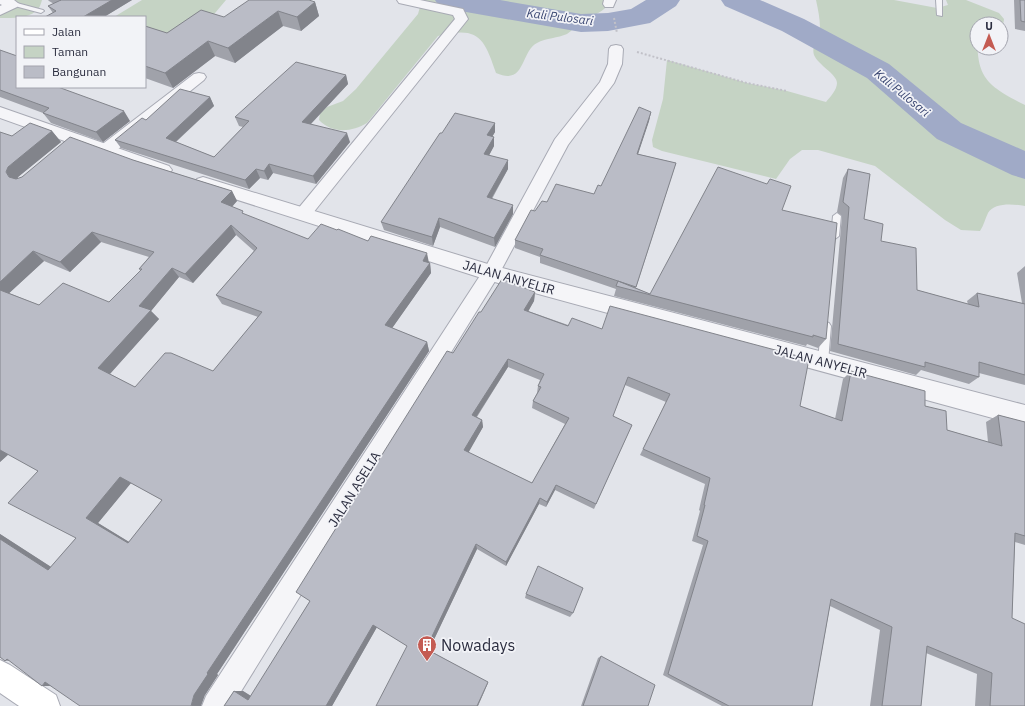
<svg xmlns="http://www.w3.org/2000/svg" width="1025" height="706" viewBox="0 0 1025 706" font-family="'IBM Plex Sans',sans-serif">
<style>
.green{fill:#c5d3c4}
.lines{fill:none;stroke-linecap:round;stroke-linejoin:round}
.river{fill:#a0aac7;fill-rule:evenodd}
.service-casing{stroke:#a8aab4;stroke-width:2}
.minor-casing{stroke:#a8aab4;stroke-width:2}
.tertiary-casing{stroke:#a8aab4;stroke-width:2}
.secondary-casing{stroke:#a8aab4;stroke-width:2}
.path{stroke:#c1c1c8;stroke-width:2;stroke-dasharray:2 2;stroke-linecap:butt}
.service{fill:#f5f5f8;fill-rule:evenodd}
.minor{fill:#f5f5f8;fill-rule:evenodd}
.tertiary{fill:#f5f5f8;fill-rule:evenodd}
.secondary{fill:#fff;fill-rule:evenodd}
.wall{fill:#a0a2aa;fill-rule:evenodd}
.shaded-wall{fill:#82848b}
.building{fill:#babcc6;stroke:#82848b;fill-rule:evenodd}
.labels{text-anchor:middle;stroke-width:3.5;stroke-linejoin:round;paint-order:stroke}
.far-water-label{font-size:12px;font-style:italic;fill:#394571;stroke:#f2f3f7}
.street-label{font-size:13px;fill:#2c2e40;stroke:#f2f3f7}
.near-poi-label{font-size:16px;fill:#2c2e40;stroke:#f2f3f7;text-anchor:start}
</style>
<rect width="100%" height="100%" fill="#e2e4ea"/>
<!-- green -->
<path class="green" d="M0 0H42C41 3 40 7 38 9 30 19 11 18 0 18Z
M142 0H226L210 19 188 29 145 39V17H114Z
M403 0H610C607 12 590 16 581 22 576 25 572 31 567 34 558 38 546 38 537 43 520 52 526 86 496 73 484 38 479 26 438 36L367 123C352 132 332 134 319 120L320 113 327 107 343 101 356 89 418 14 420 7Z
M816 0H894L937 8 948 5 946 0H966L999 13 1004 19 1003 26 1001 28V24H977C977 74 979 82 1025 105V206C1014 204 994 202 988 213 985 219 984 225 980 231L961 230 945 220 875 166 818 150H802L790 159 776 179 662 151 653 147 652 140 663 99 667 60 747 83 787 91 826 102C830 97 837 90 837 83 837 74 818 65 814 55 811 46 819 36 820 28 820 19 818 9 816 0Z"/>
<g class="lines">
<!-- river -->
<path class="river" d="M435 0H500L581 14 608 13 631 9 646 0H680L676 6 650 23 608 31 581 32 449 9 439 6Z
M721 0H760L804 19 889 64 961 123 1025 151V179L1012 175 937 139 867 78 782 31 725 6Z"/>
<!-- service casing -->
<g class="service-casing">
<path id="service" d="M936 0H942V16L937 15Z
M13 2 43 10 44 11 41 13 11 5V3Z
M837 213 841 216 839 236 835 239 831 236 833 216Z
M826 322 829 323 831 326 828 362 827 365 823 366 819 365 818 362 821 326 823 323Z"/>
</g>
<!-- minor casing -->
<g class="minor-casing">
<path id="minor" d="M0 0H14L19 4 17 7 0 15V6L2 5 0 4Z
M397 0H420L463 9 468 19 309 218 303 220 297 218 294 214 297 210 455 19 453 15 399 3Z
M604 0H616L613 7H605L603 4Z
M616 45 621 46 623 49 622 64 614 83 568 145 497 278 232 706H202L206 696 485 268 555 139 600 82 608 64 609 49 611 46Z
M199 73 204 74 206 77 204 80 112 154 106 155 100 154 98 150 100 146 194 74Z"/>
</g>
<!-- tertiary casing -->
<g class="tertiary-casing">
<path id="tertiary" d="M0 107 169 166 172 170 169 174 163 176 157 174 0 118Z
M203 177 491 265 1025 405V427L491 281 197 187 194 183 197 179Z"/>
</g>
<!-- secondary casing -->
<g class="secondary-casing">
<path id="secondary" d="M0 660 10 665 56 695 60 706H19L0 693Z"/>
</g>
<!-- path -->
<path class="path" d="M614 18 617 33
M637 52 747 83 787 91"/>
<!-- service -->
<use href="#service" class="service"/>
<!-- minor -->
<use href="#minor" class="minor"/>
<!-- tertiary -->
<use href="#tertiary" class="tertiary"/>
<!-- secondary -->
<use href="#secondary" class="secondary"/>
</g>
<!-- wall -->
<path class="wall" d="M48 0H132L104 17H45L53 13 48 6 54 4 49 1Z
M1014 0H1025V31L1015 29Z
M315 2 319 16 301 31 283 26 235 63 215 56 173 88 145 78V26L167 33 224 17Z
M0 50 17 87 130 121 103 142 51 123 43 113 0 97Z
M346 75 348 84 311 124 350 142 316 184 273 173 268 180 260 178 249 189 121 148 115 140 146 120 210 97 214 106 176 142 214 157 243 127 239 126 235 117Z
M651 112 649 121 638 154 676 163 636 288 650 294 782 210 826 339 818 348 807 344 806 346 614 296 616 289 540 263V257L515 248V240L535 211 547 202 594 194 601 186Z
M495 123V132L492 137H494V146L489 155 508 169 492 199 513 214 495 247 440 227 433 246 384 230 381 222 442 133Z
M52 131 61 142 18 177 17 179 133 160 232 191 237 201 232 207 245 215 308 239 337 230 430 263 431 273 392 328 427 342 429 351 217 674 218 675 205 695 50 686 10 661H5L0 657V534L51 567 76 538 38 471 8 454 0 462 12 136ZM236 235 254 251 216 295 222 304 258 317 213 371 135 387 110 374 159 319 151 311 179 277 193 283ZM101 242 149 257 139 269 141 270 109 302 39 305 9 293 44 261 70 272ZM131 483 162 500 129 542 98 523Z
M848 169 864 219 881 241 917 290 968 304 967 301 977 293 1022 303 1017 273 1025 266V385L979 373V377L969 384 921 370 916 375 830 351 842 216 837 212 843 178Z
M535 292 534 301 528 311 800 406 835 419 843 379 851 371 925 406 947 430 988 442 986 422 998 415 1025 422V545L1015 542 1012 618 1025 706H975L977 674 926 653 921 706H870L880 630 830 606 812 706H722L663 675 703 545 692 541 700 511 699 510 705 484 640 455 666 402 625 385 613 416 632 425 594 509 555 490 546 507 539 504 506 566 477 549 429 650 488 683 407 646 377 627 332 706H224L234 691H243L251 696 310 601 453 353 481 312ZM508 367 540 380 538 386 537 393 533 401 532 408 565 424 532 483 468 452 483 427 482 420 477 417Z
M526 594 573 613 570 617 525 598Z
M601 656 648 706H581L598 658Z"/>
<!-- shaded-wall -->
<path class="shaded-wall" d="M112 0H132L104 17H83Z
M315 2 319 16 301 31 297 17Z
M278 11 283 26 235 63 228 48Z
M208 41 215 56 173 88 165 73Z
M346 75 348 84 305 130 302 122Z
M210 97 214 106 171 146 166 138Z
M124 111 130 121 103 142 96 132Z
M651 112 649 121 635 163 637 154Z
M495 123V132L487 145V135Z
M52 131 61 142 18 177 16 183 9 177 6 172 8 167Z
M347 133 350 142 316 184 313 176Z
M494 137V146L485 163 484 154Z
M508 160V169L487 206V197Z
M269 164 273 173 268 180 264 171Z
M256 169 260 178 249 189 245 180Z
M232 191 237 201 227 212 221 202Z
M513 205V214L495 247 494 238Z
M439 218 440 227 433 246 432 237Z
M231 225 236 235 193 283 185 274Z
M92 232 101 242 70 272 60 262Z
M33 251 44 261 5 297 0 292V282Z
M427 253 429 263 425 270 430 263 431 273 388 334 385 325Z
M172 268 179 277 151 311 159 319 108 376 98 368 139 306Z
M535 292 534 301 524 319V310Z
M427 342 429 351 217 674 218 675 205 695 201 706H191L194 695 207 673Z
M508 359V367L473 422 472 415Z
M482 420 483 427 466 457 464 450Z
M0 449 9 454 0 462Z
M120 477 131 483 98 523 139 548 128 543 86 518Z
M556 485 555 490 546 507 547 502Z
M540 498 539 504 506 566V562Z
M0 534 62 574 48 570 0 539Z
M476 544 477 549 429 650 426 649Z
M373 625 377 627 332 706H326Z
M45 682 57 686H42Z
M488 682V683L478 706H477Z
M234 691H243L257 700H248Z"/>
<!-- building -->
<path class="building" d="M60 0H112L83 17H45L56 11 48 6 61 0Z
M249 0H309L315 2 297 17 278 11 228 48 208 41 165 73 145 66V26L167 33 201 10 224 17Z
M1020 0H1025V22L1021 21Z
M0 50 17 56V87H58L124 111 96 132 43 113 49 108 0 90Z
M296 62 346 75 302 122 347 133 313 176 269 164 264 171 256 169 245 180 115 140 142 118 146 120 180 89 210 97 166 138 214 157 249 121 235 117Z
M639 107 651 112 637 154 676 163 636 287 540 255 543 249 515 240 531 210 535 211 542 201 547 202 556 184 594 194 598 185 601 186Z
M455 113 495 123 487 135 494 137 484 154 508 160 487 197 513 205 494 238 439 218 432 237 381 222 440 133H442Z
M30 123 52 131 8 167 6 172 9 177 16 179 22 177 70 137 133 160 232 191 221 202 243 211 242 213 308 239 321 224 337 230 338 229 368 241 371 236 427 253 423 261 430 263 385 325 427 342 207 673 208 674 194 695 191 706H80L45 682 42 686 7 659 5 661 0 657V539L48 570 76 538 8 503 38 471 0 450V290L39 305 63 283 109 302 142 269H139L154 252 92 232 60 262 33 251 0 282V132L12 136ZM231 225 257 248 216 295 262 312 213 371 171 353H165L135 387 98 368 151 310 139 306 172 268 185 274ZM120 477 162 500 128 543 86 518Z
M718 167 767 184 770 179 791 186 782 210 837 223 826 339 813 335V337L616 286 618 281 650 294Z
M848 169 870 174 864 219 883 224 881 241 916 248 917 290 979 307 977 293 1025 304V375L979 362V377L925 362V367L838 344 849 207 843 202Z
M502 279 535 292 524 310 568 326 572 318 602 329 610 306 809 359 800 406 842 421 851 371 925 391V406L946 411 947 430 1002 446 998 415 1025 422V536L1015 533 1012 618 1025 624V706H990L992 673 927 646 921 706H882L892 627 831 599 812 706H729L668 674 708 541 697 536 705 505H704L710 478 643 449 670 394 628 377 613 416 632 425 596 504 556 485 547 502 540 498 506 562 476 544 426 649 488 682 477 706H376L407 646 373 625 326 706H224L234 691 248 700 310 601 296 592 447 351 453 353 479 312H481ZM508 359 544 374 538 386 541 387 533 401 569 418 532 483 464 450 482 420 472 415Z
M538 566 583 588 573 613 526 594Z
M601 656 655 685 648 706H583Z"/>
<!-- icons -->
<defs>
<g id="building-pin" transform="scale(1)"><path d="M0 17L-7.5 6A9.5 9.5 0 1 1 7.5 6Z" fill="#c45b52" stroke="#f2f3f7"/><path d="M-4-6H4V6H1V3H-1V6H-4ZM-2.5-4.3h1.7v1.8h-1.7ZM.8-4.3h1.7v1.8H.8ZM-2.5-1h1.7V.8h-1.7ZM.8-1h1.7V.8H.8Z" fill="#fff"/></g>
</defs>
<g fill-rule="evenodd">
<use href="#building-pin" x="427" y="645"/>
</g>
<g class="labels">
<!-- far-water labels -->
<g class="far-water-label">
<text transform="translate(560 17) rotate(7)" y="4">Kali Pulosari</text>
<text transform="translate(902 93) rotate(39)" y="4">Kali Pulosari</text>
</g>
<!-- street labels -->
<g class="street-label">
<text transform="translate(509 277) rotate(16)" y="5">JALAN ANYELIR</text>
<text transform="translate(821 361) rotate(15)" y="5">JALAN ANYELIR</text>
<text transform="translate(354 489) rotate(-58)" y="5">JALAN ASELIA</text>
</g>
<!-- near-poi labels -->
<g class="near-poi-label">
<text x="441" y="651">Nowadays</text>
</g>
</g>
<!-- legend -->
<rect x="16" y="16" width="130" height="72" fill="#f2f3f7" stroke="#a3a4ae"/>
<rect x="24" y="29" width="20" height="6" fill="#ffffff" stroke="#a3a4ae"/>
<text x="52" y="36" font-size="12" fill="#2c2e40">Jalan</text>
<rect x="24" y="46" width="20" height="12" fill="#c5d3c4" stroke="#a3a4ae"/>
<text x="52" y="56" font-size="12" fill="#2c2e40">Taman</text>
<rect x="24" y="66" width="20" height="12" fill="#babcc6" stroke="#a3a4ae"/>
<text x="52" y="76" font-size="12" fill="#2c2e40">Bangunan</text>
<!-- north arrow -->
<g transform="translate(989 36)"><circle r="19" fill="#f2f3f7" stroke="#a3a4ae"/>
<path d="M0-3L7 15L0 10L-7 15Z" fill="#c45b52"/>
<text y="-6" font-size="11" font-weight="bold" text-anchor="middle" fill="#2c2e40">U</text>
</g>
</svg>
